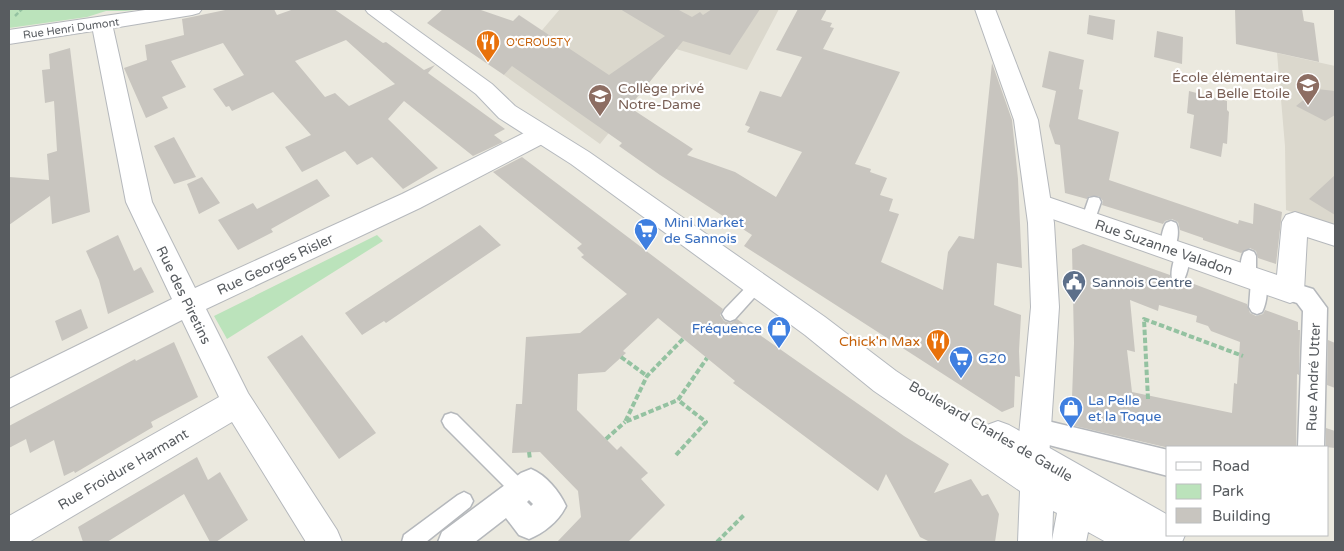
<svg xmlns="http://www.w3.org/2000/svg" width="1344" height="551" viewBox="0 0 1344 551" font-family="'Varela Round',sans-serif">
<style>
.education{fill:#dbd8cd}
.green{fill:#bbe3bb}
.building{fill:#c8c5bf;fill-rule:evenodd}
.lines{fill:none;stroke-linecap:round;stroke-linejoin:round}
.service-casing{stroke:#b5b8bc;stroke-width:3}
.pedestrian-casing{stroke:#b5b8bc;stroke-width:3}
.minor-casing{stroke:#b5b8bc;stroke-width:2}
.tertiary-casing{stroke:#b5b8bc;stroke-width:2}
.secondary-casing{stroke:#b5b9be;stroke-width:2}
.path-far1{stroke:#94c2a1;stroke-width:2.5;stroke-dasharray:4.5 2;stroke-linecap:butt}
.path{stroke:#94c2a1;stroke-width:4;stroke-dasharray:5.5 2.5;stroke-linecap:butt}
.service{fill:#fff;fill-rule:evenodd}
.pedestrian{fill:#fff;fill-rule:evenodd}
.minor{fill:#fff;fill-rule:evenodd}
.tertiary{fill:#fff;fill-rule:evenodd}
.secondary{fill:#fff;fill-rule:evenodd}
.labels{text-anchor:middle;stroke-width:4.5;stroke-linejoin:round;paint-order:stroke}
.far-street-label{font-size:11px;fill:#585c60;stroke:#fff}
.far-food-label{font-size:11px;fill:#c56008;stroke:#fff;text-anchor:start}
.education-label{font-size:14px;fill:#785e54;stroke:#fff;text-anchor:end}
.shop-label{font-size:14px;fill:#366cbe;stroke:#fff;text-anchor:start}
.street-label{font-size:14px;fill:#585c60;stroke:#fff}
.service-label{font-size:14px;fill:#4e5e75;stroke:#fff;text-anchor:start}
.food-label{font-size:14px;fill:#c56008;stroke:#fff;text-anchor:end}
</style>
<rect width="100%" height="100%" fill="#ebe9df"/>
<!-- education -->
<path class="education" d="M560 9H779L747 70 676 49 600 144 504 75Z
M1277 53 1335 66V225L1286 210 1285 146Z"/>
<!-- green -->
<path class="green" d="M9 9H144L125 11H106L87 17 9 28Z
M377 235 383 241 227 339 214 316Z"/>
<!-- building -->
<path class="building" d="M230 9H274L277 15 294 9H334L383 43 386 42 424 70 435 65 428 73 505 129 494 135 503 142 473 156 404 101 388 119 438 168 403 189 372 157 357 165 345 151 302 172 285 147 311 135 273 92 232 111 229 106 226 107 213 89 244 75 223 43 171 61 186 87 162 97 168 108 146 118 124 68 147 60 145 45 184 35 182 19ZM346 40 395 84 349 106 335 93 325 97 295 61Z
M443 9H478L513 21 519 15 609 75 665 36 620 9H677L692 17 700 12 703 15 712 9H760L730 55 683 41 629 107 693 149 687 155 735 172 776 197 802 152 747 132 750 127 745 125 760 91 781 97 802 57 776 50 798 9H827L821 20 832 23 830 27 834 28 823 49 900 72 855 164 871 169 870 172 887 178 880 195 893 199 889 211 899 214 881 262 943 290 948 252 959 236 974 239 992 63 1012 120 1018 179 1022 268 997 263 994 305 1021 315 1019 351 1020 377 1015 376 1014 407 1002 412 744 246 752 235 660 175 619 146 622 143 512 66 504 75 427 23Z
M1235 9H1302L1304 21 1314 23 1319 62 1236 44Z
M1089 15 1115 20 1113 40 1087 34Z
M1157 31 1183 37 1182 64 1154 57Z
M70 48 90 212 52 224 50 196 9 225V177L49 180 47 154 57 151 54 101 45 103 42 70 50 69 49 54Z
M1049 51 1084 60 1079 89 1083 90 1078 119 1119 132 1109 180 1238 224 1239 220 1253 224 1254 203 1282 212 1276 264 1258 258 1256 251 1250 248 1241 253 1203 240V238L1180 230 1178 222 1172 219 1165 221 1163 224 1102 205 1103 201 1099 196H1089L1087 199 1065 193 1060 145 1055 144 1049 126 1056 91 1042 87Z
M1317 89 1335 91V115L1325 121 1296 106Z
M1189 91 1227 101V110L1229 112 1227 144 1223 143 1221 157 1190 148 1194 115 1187 113Z
M174 137 196 177 174 184 154 146Z
M522 157 723 309 720 315 724 321 731 323 737 319 904 436 949 464 934 493 971 479 982 496 988 494 999 514 995 542H930L920 537 886 474 878 491 733 383 735 381 658 318 623 351 626 353 605 372 578 374 577 410 617 450 621 446 648 473 641 479 665 505 628 542H557L581 517 578 491 540 452 512 453 516 404H522L526 337 580 333 627 294 581 257 584 255 577 248 582 244 493 172Z
M1335 175V215L1309 199Z
M202 177 220 203 199 214 187 184Z
M317 179 330 196 271 229 273 232 238 250 218 220 253 203 257 209Z
M480 225 501 245 386 323 384 321 362 335 345 313Z
M118 235 134 271 141 267 154 292 108 314 99 280 86 251Z
M1083 244 1170 275 1171 283 1177 286 1186 281 1247 304 1250 313 1256 316 1263 314 1265 310 1298 322V330H1300L1299 375 1297 374 1296 447H1165L1071 425 1074 343 1072 249ZM1130 300 1158 311 1159 305 1197 316 1196 322 1208 326 1211 331 1240 342 1237 384 1234 383 1232 413 1132 392 1127 350 1135 352Z
M81 309 88 328 62 341 55 321Z
M302 335 376 433 339 459 267 357Z
M1328 340 1335 343V388L1327 385Z
M174 342 198 397 151 422 153 427 75 473 74 471 64 476 54 440 30 453 26 439 9 448V426L135 359 136 361Z
M1326 428 1335 431V448L1326 447Z
M197 457 208 480 220 472 248 520 216 542H210L184 494 107 542H83L78 527Z"/>
<g class="lines">
<!-- service casing -->
<g class="service-casing">
<path id="service" d="M1094 197 1099 198 1101 202 1093 225 1088 227 1083 225 1081 221 1089 198Z
M1171 221 1176 223C1180 230 1177 245 1173 252L1168 254 1163 252C1159 245 1162 230 1166 223Z
M1183 248 1188 250C1192 258 1187 274 1183 282L1178 284 1173 282C1169 274 1174 258 1178 250Z
M1249 250 1254 252 1256 256V275L1264 276C1269 284 1267 303 1262 312L1257 314 1252 312 1249 307 1251 281 1243 280C1239 273 1240 259 1244 252Z
M757 279 762 281 765 285 762 289 735 319 730 321 725 319 722 314 725 309 752 281Z
M451 413 457 415 526 484 529 490 526 496 520 499 514 496 445 427 442 421 445 415Z
M464 492 470 495 473 501 470 507 426 542H402L404 535 458 495Z"/>
</g>
<!-- pedestrian casing -->
<g class="pedestrian-casing">
<path id="pedestrian" d="M1290 282 1313 289 1327 308 1324 447H1298L1303 311 1297 303 1282 298 1279 291 1282 284Z
M1035 418 1168 450V476L1026 439 1022 430 1026 421Z
M531 469C546 475 559 491 566 506 559 521 544 533 529 539L519 535 506 518 475 542H438L442 532 521 473ZM529 500 533 504 531 506 527 502Z"/>
</g>
<!-- minor casing -->
<g class="minor-casing">
<path id="minor" d="M152 9H202L199 13 192 15 113 28 152 202 195 288 402 194 532 129 540 127 548 129 552 135 548 141 420 208 206 309 248 393 337 530 342 542H306L232 422 29 542H9V516L219 397 182 320 9 408V379L172 299 126 202 93 31 9 44V30Z
M1039 194 1277 275 1282 222 1286 215 1295 212 1335 225V246L1307 237 1304 291 1300 299 1290 303 1030 211 1026 204 1030 197Z"/>
</g>
<!-- tertiary casing -->
<g class="tertiary-casing">
<path id="tertiary" d="M975 9H995L1038 120 1054 223 1059 307 1049 457 1044 468 1033 472 1022 468 1017 457 1031 307 1028 223 1014 120Z"/>
</g>
<!-- secondary casing -->
<g class="secondary-casing">
<path id="secondary" d="M365 9H388L492 84 515 106 589 152 825 317 896 371 985 430 987 425 998 421 1009 425 1168 515V535H1185L1182 542H1106L1088 532 1086 542H1018L1020 491 874 391 805 335 571 164 499 118 476 94 368 13ZM1053 511 1057 513 1052 540Z"/>
</g>
<!-- path-far1 -->
<path class="path-far1" d="M15 16 22 9"/>
<!-- path -->
<path class="path" d="M683 339 647 376 625 422 678 400 707 358
M621 357 647 376
M1148 399 1144 319 1243 356
M606 439 625 422
M529 452 530 459
M676 455 706 422 678 400
M717 542 745 514"/>
<!-- service -->
<use href="#service" class="service"/>
<!-- pedestrian -->
<use href="#pedestrian" class="pedestrian"/>
<!-- minor -->
<use href="#minor" class="minor"/>
<!-- tertiary -->
<use href="#tertiary" class="tertiary"/>
<!-- secondary -->
<use href="#secondary" class="secondary"/>
</g>
<!-- icons -->
<defs>
<g id="restaurant-pin" transform="scale(1.25)"><path d="M0 17L-7.5 6A9.5 9.5 0 1 1 7.5 6Z" fill="#e8710a" stroke="#fff"/><path d="M-5-6h1v4h1v-4h1v4h1v-4h1v5L-1.5 .5V6h-2V.5L-5-1ZM5-6V6H3V1.5H1.5Q1.5-4 5-6Z" fill="#fff"/></g>
<g id="school-pin" transform="scale(1.25)"><path d="M0 17L-7.5 6A9.5 9.5 0 1 1 7.5 6Z" fill="#8d6e63" stroke="#fff"/><path d="M0-5L7-2L0 1L-7-2ZM-4 1L0 2.5L4 1V4Q0 6-4 4Z" fill="#fff"/></g>
<g id="supermarket-pin" transform="scale(1.25)"><path d="M0 17L-7.5 6A9.5 9.5 0 1 1 7.5 6Z" fill="#3f7fe0" stroke="#fff"/><path d="M-6-5.5h2.5l.6 2H6L4.5 2H-2.5L-4.4-4H-6ZM-1.5 3.2a1.3 1.3 0 1 0 .1 0ZM3 3.2a1.3 1.3 0 1 0 .1 0Z" fill="#fff"/></g>
<g id="civic-pin" transform="scale(1.25)"><path d="M0 17L-7.5 6A9.5 9.5 0 1 1 7.5 6Z" fill="#5c6f8a" stroke="#fff"/><path d="M-.6-6.5H3V-4.5H.6V-3L4-1V1h2V6H-6V1h2V-1L-.6-3ZM-1.2 2.5V6h2.4V2.5Z" fill="#fff"/></g>
<g id="shop-pin" transform="scale(1.25)"><path d="M0 17L-7.5 6A9.5 9.5 0 1 1 7.5 6Z" fill="#3f7fe0" stroke="#fff"/><path d="M-5-2.5h2.3a2.7 3.5 0 0 1 5.4 0H5L5.5 6h-11ZM-1.5-2.5h3a1.5 2.3 0 0 0-3 0Z" fill="#fff"/></g>
</defs>
<g fill-rule="evenodd">
<use href="#restaurant-pin" x="488" y="42"/>
<use href="#school-pin" x="1308" y="85"/>
<use href="#school-pin" x="600" y="96"/>
<use href="#supermarket-pin" x="646" y="230"/>
<use href="#civic-pin" x="1074" y="282"/>
<use href="#shop-pin" x="779" y="328"/>
<use href="#restaurant-pin" x="938" y="341"/>
<use href="#supermarket-pin" x="961" y="358"/>
<use href="#shop-pin" x="1071" y="408"/>
</g>
<g class="labels">
<!-- far-street labels -->
<g class="far-street-label">
<text transform="translate(71 28) rotate(-8)" y="4">Rue Henri Dumont</text>
</g>
<!-- far-food labels -->
<g class="far-food-label">
<text x="506" y="46">O'CROUSTY</text>
</g>
<!-- education labels -->
<g class="education-label">
<text x="1290" y="82">École élémentaire<tspan x="1290" dy="16">La Belle Etoile</tspan></text>
<text x="618" y="93" text-anchor="start">Collège privé<tspan x="618" dy="16">Notre-Dame</tspan></text>
</g>
<!-- shop labels -->
<g class="shop-label">
<text x="664" y="227">Mini Market<tspan x="664" dy="16">de Sannois</tspan></text>
<text x="762" y="333" text-anchor="end">Fréquence</text>
<text x="978" y="363">G20</text>
<text x="1088" y="405">La Pelle<tspan x="1088" dy="16">et la Toque</tspan></text>
</g>
<!-- street labels -->
<g class="street-label">
<text transform="translate(1164 247) rotate(19)" y="5">Rue Suzanne Valadon</text>
<text transform="translate(275 264) rotate(-25)" y="5">Rue Georges Risler</text>
<text transform="translate(184 295) rotate(64)" y="5">Rue des Piretins</text>
<text transform="translate(1313 377) rotate(-88)" y="5">Rue André Utter</text>
<text transform="translate(991 431) rotate(30)" y="5">Boulevard Charles de Gaulle</text>
<text transform="translate(123 469) rotate(-30)" y="5">Rue Froidure Harmant</text>
</g>
<!-- service labels -->
<g class="service-label">
<text x="1092" y="287">Sannois Centre</text>
</g>
<!-- food labels -->
<g class="food-label">
<text x="920" y="346">Chick'n Max</text>
</g>
</g>
<!-- border -->
<rect width="1344" height="551" fill="none" stroke="#585c60" stroke-width="20"/>
<!-- legend -->
<rect x="1166" y="446" width="162" height="90" fill="#ffffff" stroke="#bcbebf"/>
<rect x="1176" y="462" width="25" height="8" fill="#ffffff" stroke="#bcbebf"/>
<text x="1212" y="471" font-size="15" fill="#585c60">Road</text>
<rect x="1176" y="484" width="25" height="15" fill="#bbe3bb" stroke="#bcbebf"/>
<text x="1212" y="496" font-size="15" fill="#585c60">Park</text>
<rect x="1176" y="508" width="25" height="15" fill="#c8c5bf" stroke="#bcbebf"/>
<text x="1212" y="521" font-size="15" fill="#585c60">Building</text>
</svg>
